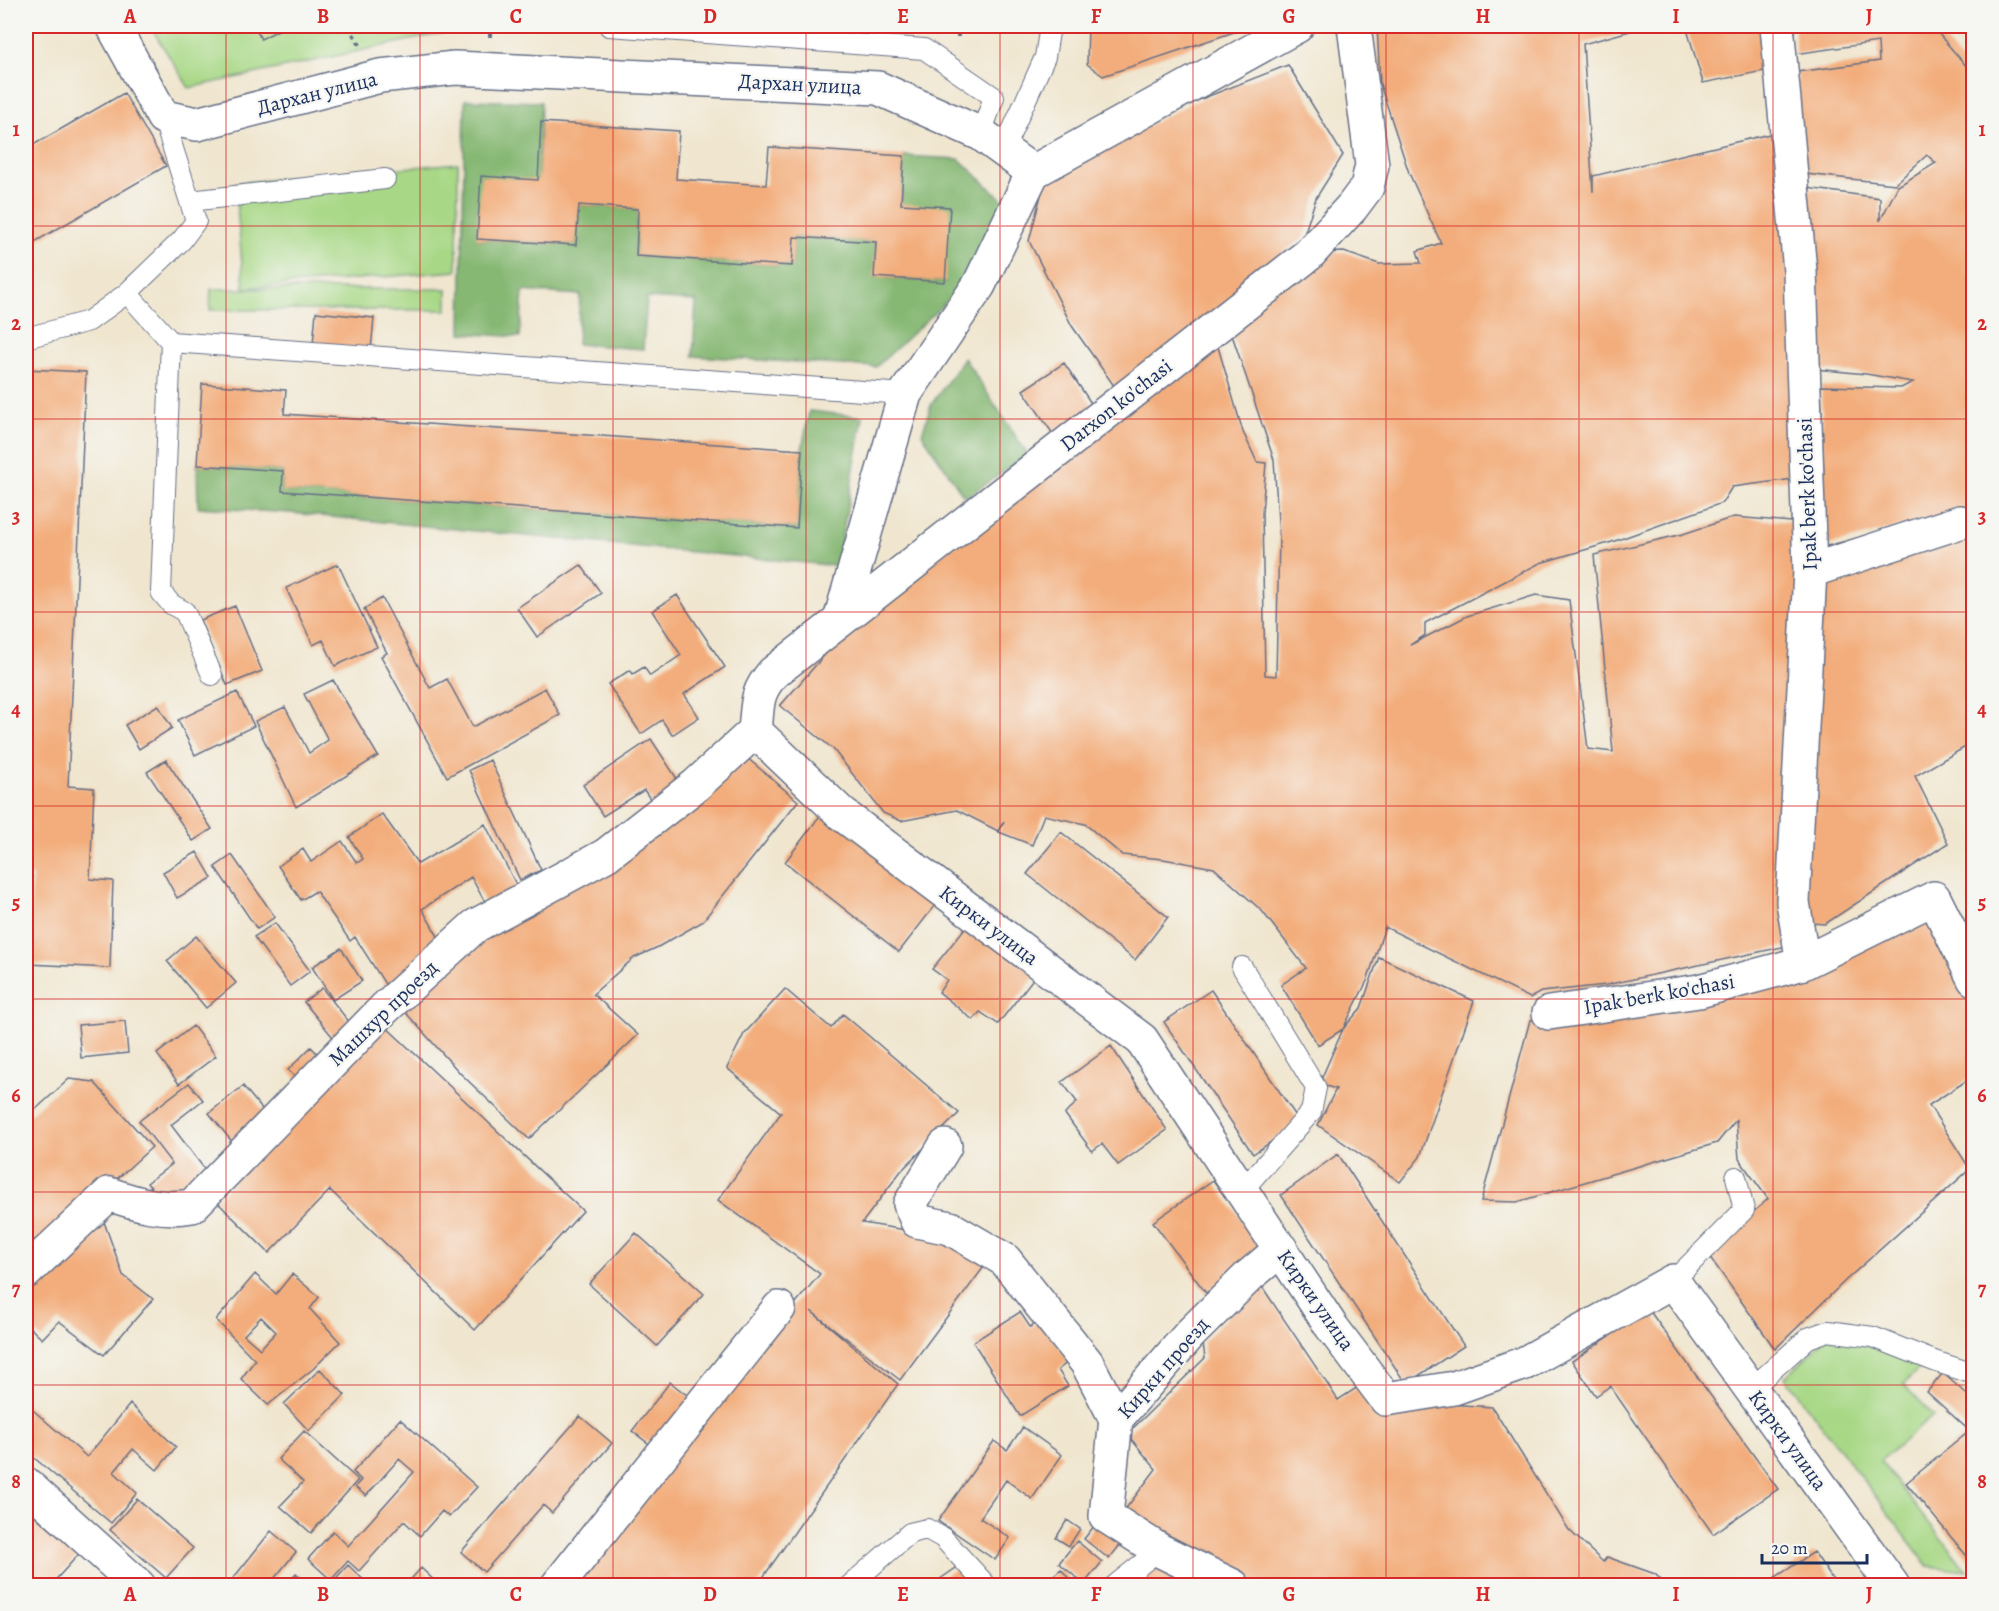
<svg xmlns="http://www.w3.org/2000/svg" width="1999" height="1611" viewBox="0 0 1999 1611" font-family="Alegreya,serif">
<style>
.green{fill:#a8d886;stroke:#628472;stroke-width:1.5}
.forest{fill:#86b873;stroke:#507468;stroke-width:1.5}
.building{fill:#f3ad7b;fill-rule:evenodd}
.lines{fill:none;stroke-linecap:round;stroke-linejoin:round}
.service-casing{stroke:#666f86;stroke-width:22}
.minor-casing{stroke:#666f86;stroke-width:36}
.tertiary-casing{stroke:#666f86;stroke-width:36}
.path{stroke:#666f86;stroke-width:4;stroke-dasharray:4.5 4.5;stroke-linecap:butt}
.service{stroke:#fff;stroke-width:20}
.minor{stroke:#fff;stroke-width:33}
.tertiary{stroke:#fff;stroke-width:33}
.grid{fill:none;stroke:#d62828;stroke-width:1.5;stroke-opacity:0.55}
.labels{text-anchor:middle;stroke-width:4.5;stroke-linejoin:round;paint-order:stroke}
.street-label{font-size:21px;fill:#1b2f5e;stroke:#f6f6f2}
.neatline{fill:none;stroke:#d62828;stroke-width:2}
.grid-label{font-size:20px;text-anchor:middle;font-weight:bold;fill:#d62828}
</style>
<rect width="100%" height="100%" fill="#f6f6f2"/>
<filter id="ink" filterUnits="userSpaceOnUse"><feTurbulence type="fractalNoise" baseFrequency=".0167" numOctaves="2"/><feDisplacementMap in="SourceGraphic" scale="12" xChannelSelector="R" yChannelSelector="G"/><feConvolveMatrix kernelMatrix="1 2 1 2 8 2 1 2 1" color-interpolation-filters="sRGB"/></filter>
<filter id="wash" filterUnits="userSpaceOnUse"><feTurbulence type="fractalNoise" baseFrequency=".008" numOctaves="4" result="noise"/><feDisplacementMap in="SourceGraphic" scale="24" xChannelSelector="R" yChannelSelector="G"/><feGaussianBlur stdDeviation="1.35" result="paint"/><feColorMatrix in="noise" values="0 0 0 0 0 0 0 0 0 0 0 0 0 0 0 0 0 1.4 0 .05"/><feComposite in="paint" operator="in"/></filter>
<g filter="url(#wash)">
<rect width="100%" height="100%" fill="#f0e6cf"/>
<!-- green -->
<path class="green" d="M150 26H475L189 88Z
M865 26H936L935 36 887 34 865 29Z
M458 163 457 271 244 288 235 183Z
M211 289H447V310H210Z
M1827 1337 1860 1343 1924 1364 1903 1384 1933 1416 1880 1461 1967 1571 1928 1566 1785 1377Z"/>
<!-- forest -->
<path class="forest" d="M465 100 541 102 538 180 477 239 576 245 579 205 638 209 636 256 792 266 794 237 876 242 875 277 945 282 901 204 904 156 959 159 1007 204 997 255 876 367 693 356 696 301 647 298 643 349 577 344 580 295 523 291 520 337 461 333Z
M964 358 1028 455 965 498 922 434 931 405Z
M809 411 863 417 837 566 291 513 198 507 197 465 283 471 282 491 797 528 802 450Z"/>
<g id="blocks">
<!-- building -->
<path class="building" d="M254 26H286L261 39Z
M828 26H865V29L828 27Z
M973 26H1003V32L973 30Z
M1088 26H1252L1103 76 1087 64Z
M1377 26H1648L1583 44 1593 192V176L1778 132 1801 478 1732 487 1722 503 1612 542 1540 563 1425 623V635L1410 645 1467 616 1536 595 1569 600 1588 749 1613 752 1594 555 1683 534 1734 517 1803 523 1787 946 1606 985 1541 992 1530 998 1385 927 1367 981 1343 1029 1361 1008 1379 957 1474 1001 1420 1157 1400 1182 1318 1125 1336 1089 1319 1084 1343 1029 1318 1045 1281 985 1306 968 1262 911 1214 868 1163 859 1122 855 1085 824 1044 815 1032 845 999 832 1004 821 998 831 957 810 901 821 883 813 833 749 780 706 850 626 1216 340 1243 432 1257 462 1266 463 1262 513 1265 675 1276 676 1279 536 1274 460 1230 329 1318 253 1344 252 1379 264 1421 263 1417 251 1441 243 1409 173 1380 84Z
M1686 26H1774L1779 68 1703 83Z
M1795 26H1932L1974 75V742L1915 776 1948 843 1825 924 1812 923 1804 907 1821 571 1968 509 1823 547 1824 485 1821 386 1901 388 1913 382 1866 374 1815 369 1807 188 1880 198V221L1898 186 1936 163 1927 155 1895 184 1797 173V72L1879 61 1878 42 1795 54Z
M1288 65 1343 155 1316 198 1303 238 1284 252 1210 319 1119 393 1072 326 1029 241 1045 180 1191 103Z
M124 93 166 166 26 247V149Z
M541 122 679 131 676 179 766 185 769 147 904 156 901 204 950 207 945 282 874 277 876 242 794 237 792 266 636 256 638 209 579 205 576 245 477 239 481 176 538 180Z
M316 312 374 318 371 350 313 344Z
M1064 363 1095 409 1055 437 1023 390Z
M26 369 86 372 68 786 94 788 90 879 113 881 110 968 28 964 32 876H26Z
M202 384 286 390 284 414 802 450 797 528 282 491 283 471 197 465Z
M338 564 377 647 335 666 323 640 313 645 286 588Z
M581 565 601 593 537 637 517 608Z
M677 595 725 667 684 694 699 717 672 735 662 720 641 734 608 684 630 670 633 674 644 667 650 676 681 655 652 611Z
M382 598 430 688 447 679 473 727 545 688 560 715 447 777 381 656 387 653 364 609Z
M235 606 262 671 227 685 200 620Z
M333 680 378 756 296 807 255 721 285 707 309 753 328 740 304 694Z
M237 692 254 726 195 755 178 720Z
M158 705 172 728 139 749 125 725Z
M651 739 685 791 657 809 644 790 603 816 583 785Z
M739 751 798 801 702 922 658 947 634 958 593 994 638 1035 529 1139 460 1073 398 1004Z
M166 760 212 829 193 841 147 772Z
M490 760 541 870 520 880 469 770Z
M825 809 940 899 899 952 785 862Z
M382 814 418 864 485 824 522 896 491 913 471 877 422 909 446 950 392 995 355 937 350 941 316 891 301 900 278 866 303 849 311 862 342 841 357 863 363 859 349 837Z
M1061 832 1168 917 1135 960 1027 874Z
M197 852 212 878 177 898 163 872Z
M232 855 275 917 257 929 215 867Z
M1927 910 1974 1004V1076L1929 1105 1970 1169 1846 1280 1775 1349 1707 1253 1768 1199 1739 1159 1736 1120 1717 1143 1517 1202 1481 1201 1530 1020 1587 1019Z
M275 923 310 971 290 986 254 937Z
M969 923 1036 975 998 1024 980 1012 973 1020 939 992 947 980 932 969Z
M196 936 236 983 206 1008 167 961Z
M341 948 362 981 333 1000 312 967Z
M322 988 358 1033 341 1047 304 1002Z
M785 989 831 1028 843 1014 959 1113 901 1171 862 1223 961 1239 992 1256 900 1380 811 1311 898 1384 757 1586H569L729 1383 820 1274 718 1200 781 1113 727 1068 744 1034Z
M1211 990 1300 1122 1253 1154 1164 1022Z
M125 1021 128 1053 81 1058 78 1025Z
M384 1025 583 1211 475 1330 330 1190 269 1253 215 1200Z
M193 1026 216 1056 179 1084 157 1054Z
M1111 1046 1167 1130 1118 1165 1102 1144 1092 1151 1065 1114 1077 1102 1062 1082Z
M311 1047 325 1061 302 1084 288 1070Z
M69 1079 94 1082 152 1147 41 1248 26 1231V1118Z
M189 1083 203 1100 171 1125 213 1180 167 1205 147 1183 172 1164 139 1121Z
M243 1086 271 1120 237 1148 209 1113Z
M1338 1154 1464 1346 1406 1384 1281 1195Z
M1213 1180 1263 1250 1206 1293 1153 1222Z
M103 1219 123 1275 153 1299 104 1355 59 1321 42 1339 26 1324V1286Z
M636 1233 704 1294 657 1346 589 1284Z
M255 1274 276 1294 292 1274 319 1297 310 1309 340 1342 313 1369 268 1405 241 1379 255 1360 216 1320ZM261 1317 276 1332 260 1349 244 1335Z
M1259 1282 1338 1400 1361 1385 1447 1404 1492 1407 1569 1530 1603 1562 1607 1557 1655 1574 1667 1586H1257L1226 1566 1124 1511 1156 1469 1127 1434 1205 1358 1203 1343Z
M1649 1310 1778 1489 1713 1534 1610 1386 1596 1396 1572 1361Z
M1020 1312 1030 1327 1041 1320 1069 1361 1058 1370 1068 1386 1020 1416 973 1342Z
M320 1369 345 1395 309 1431 284 1404Z
M1943 1373 1974 1401V1435L1927 1392Z
M670 1382 697 1403 660 1452 632 1431Z
M26 1404 87 1457 130 1404 176 1447 157 1470 133 1449 114 1472 137 1493 111 1523 26 1451Z
M580 1416 612 1443 552 1513 543 1505 484 1572 461 1552Z
M400 1419 477 1487 449 1517 442 1511 420 1536 404 1521 359 1571 348 1561 331 1580 308 1559 333 1531 348 1546 414 1472 399 1459 366 1496 355 1487 361 1480 353 1472Z
M1023 1427 1062 1455 1032 1499 1006 1480 980 1518 1010 1538 995 1560 938 1521 994 1441 1007 1450Z
M304 1431 358 1480 311 1533 280 1506 303 1482 278 1459Z
M1966 1434 1974 1444V1559L1971 1561 1906 1483Z
M137 1499 193 1548 166 1578 110 1530Z
M26 1508 79 1554 50 1586H26Z
M1102 1516 1127 1536 1109 1559 1084 1539Z
M1067 1520 1080 1529 1069 1546 1056 1538Z
M271 1531 296 1552 268 1586H227Z
M1077 1541 1102 1562 1084 1584 1059 1563Z
M1814 1552 1837 1586H1770L1768 1582Z
M1163 1555 1206 1586H1130Z
M348 1565 370 1586H329Z
M959 1566 972 1586H930Z
M421 1568 440 1586H405Z
M1061 1569 1075 1586H1044L1043 1584Z
M296 1573 310 1586H285Z"/>
</g>
</g>
<g filter="url(#ink)">
<use href="#blocks" fill-opacity="0" stroke="#666f86" stroke-width="1.5"/>
<g class="lines">
<!-- service casing -->
<g class="service-casing">
<path id="service" d="M609 26 924 49 994 97 981 134
M163 117 196 221 182 240 127 293 171 342 161 592 171 604 185 612 212 675
M1003 151 1045 57 1050 26
M190 201 385 179
M26 338 89 321 127 293
M171 342 905 394
M1242 967 1316 1088 1311 1112 1242 1191
M1673 1281 1744 1210 1736 1177
M1751 1389 1808 1338 1828 1331 1873 1337 1934 1361 1974 1374
M849 1586 910 1533 927 1529 943 1538 987 1586
M1114 1586 1159 1550"/>
</g>
<!-- minor casing -->
<g class="minor-casing">
<path id="minor" d="M113 26 163 117 197 124 380 76 455 68 878 88 981 134 1033 172
M1777 26 1800 271 1810 571 1793 902 1803 963
M1033 172 1297 26
M1810 571 1960 522
M840 620 905 394 979 285 1033 172
M755 731 842 814 1142 1040 1331 1326 1386 1399 1454 1388 1525 1363 1673 1281 1893 1586
M755 731C758 704 755 694 773 673L1308 255 1352 207 1367 187 1372 165 1354 26
M1549 1013 1699 991 1803 963 1934 898 1974 979
M945 1146 910 1204 917 1221 950 1228 1005 1260 1087 1363 1116 1419
M26 1272 109 1194C137 1204 162 1211 192 1206L385 1008 475 926 606 855 696 785 755 731
M557 1586 779 1308
M1233 1586 1159 1550 1106 1516 1116 1419 1190 1334 1249 1276 1281 1249"/>
</g>
<!-- tertiary casing -->
<g class="tertiary-casing">
<path id="tertiary" d="M26 1484 139 1586"/>
</g>
<!-- path -->
<path class="path" d="M348 26 360 45
M490 37V26
M958 37V26"/>
<!-- service -->
<use href="#service" class="service"/>
<!-- minor -->
<use href="#minor" class="minor"/>
<!-- tertiary -->
<use href="#tertiary" class="tertiary"/>
</g>
</g>
<!-- grid -->
<path class="grid" d="M226 26V1586M420 26V1586M613 26V1586M806 26V1586M1000 26V1586M1193 26V1586M1386 26V1586M1579 26V1586M1773 26V1586M26 226H1974M26 419H1974M26 612H1974M26 806H1974M26 999H1974M26 1192H1974M26 1385H1974"/>
<g class="labels">
<!-- street labels -->
<g class="street-label">
<text transform="translate(800 84) rotate(3)" y="7">Дархан улица</text>
<text transform="translate(317 93) rotate(-14)" y="7">Дархан улица</text>
<text transform="translate(1116 405) rotate(-38)" y="7">Darxon ko'chasi</text>
<text transform="translate(1807 494) rotate(-92)" y="7">Ipak berk ko'chasi</text>
<text transform="translate(989 925) rotate(37)" y="7">Кирки улица</text>
<text transform="translate(1659 994) rotate(-10)" y="7">Ipak berk ko'chasi</text>
<text transform="translate(383 1013) rotate(-44)" y="7">Машхур проезд</text>
<text transform="translate(1316 1300) rotate(55)" y="7">Кирки улица</text>
<text transform="translate(1163 1368) rotate(-49)" y="7">Кирки проезд</text>
<text transform="translate(1788 1440) rotate(54)" y="7">Кирки улица</text>
</g>
</g>
<!-- margin -->
<rect width="1999" height="1611" fill="none" stroke="#f6f6f2" stroke-width="66"/>
<!-- scale -->
<path d="M1762 1554v9h105v-9" fill="none" stroke="#1b2f5e" stroke-width="3"/>
<text x="1771" y="1554" font-size="18" fill="#1b2f5e" stroke="#f6f6f2" stroke-width="4.5" paint-order="stroke">20 m</text>
<rect x="33" y="33" width="1933" height="1545" class="neatline"/>
<g class="grid-label">
<text x="130" y="23">A</text>
<text x="323" y="23">B</text>
<text x="516" y="23">C</text>
<text x="710" y="23">D</text>
<text x="903" y="23">E</text>
<text x="1096" y="23">F</text>
<text x="1289" y="23">G</text>
<text x="1483" y="23">H</text>
<text x="1676" y="23">I</text>
<text x="1869" y="23">J</text>
<text x="16" y="136">1</text>
<text x="1982" y="136">1</text>
<text x="16" y="330">2</text>
<text x="1982" y="330">2</text>
<text x="16" y="523">3</text>
<text x="1982" y="523">3</text>
<text x="16" y="716">4</text>
<text x="1982" y="716">4</text>
<text x="16" y="909">5</text>
<text x="1982" y="909">5</text>
<text x="16" y="1102">6</text>
<text x="1982" y="1102">6</text>
<text x="16" y="1295">7</text>
<text x="1982" y="1295">7</text>
<text x="16" y="1488">8</text>
<text x="1982" y="1488">8</text>
<text x="130" y="1601">A</text>
<text x="323" y="1601">B</text>
<text x="516" y="1601">C</text>
<text x="710" y="1601">D</text>
<text x="903" y="1601">E</text>
<text x="1096" y="1601">F</text>
<text x="1289" y="1601">G</text>
<text x="1483" y="1601">H</text>
<text x="1676" y="1601">I</text>
<text x="1869" y="1601">J</text>
</g>
</svg>
